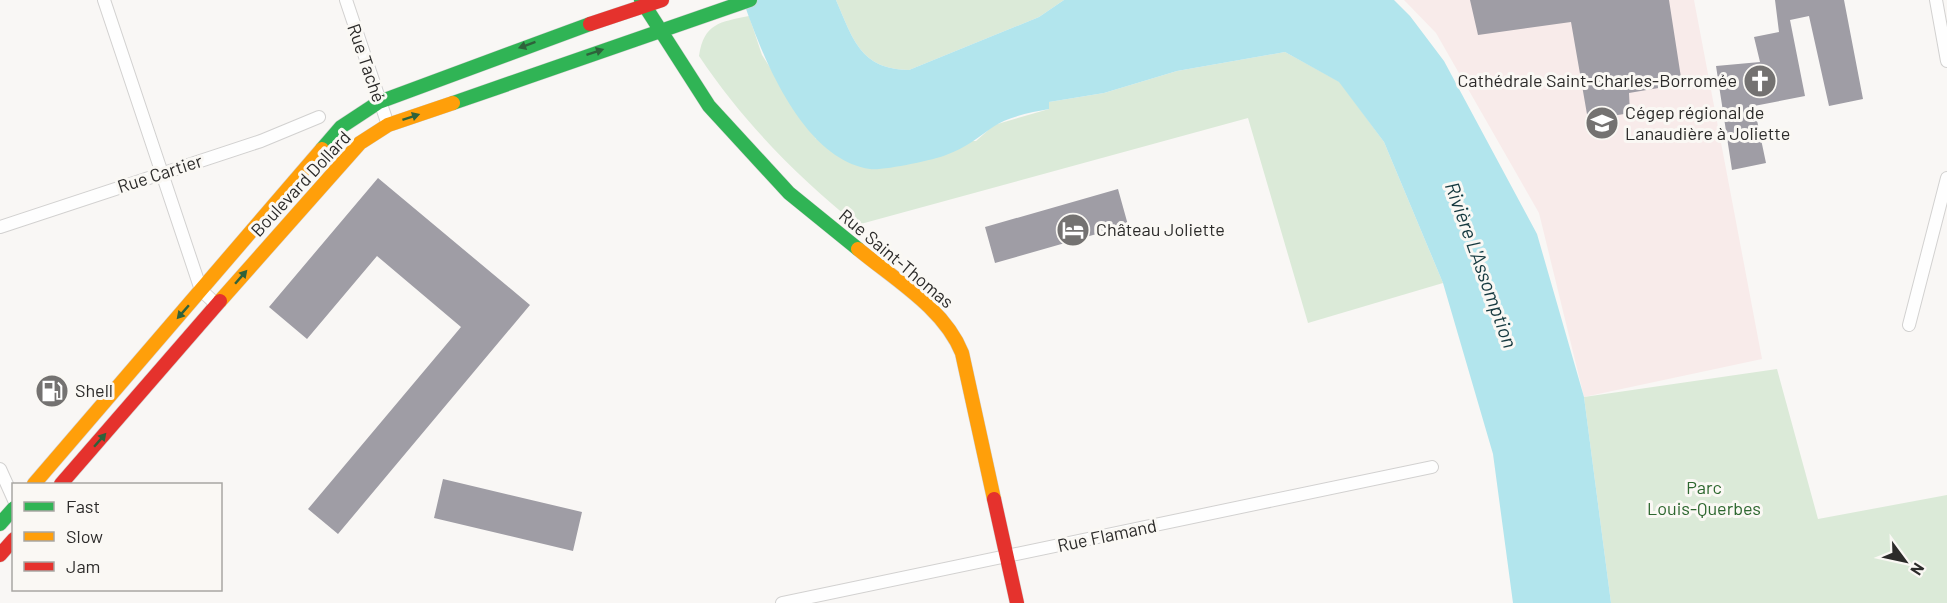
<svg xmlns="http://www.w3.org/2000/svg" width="1947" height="603" viewBox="0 0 1947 603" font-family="Barlow,sans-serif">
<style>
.education{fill:#f8ebea}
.green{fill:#dbead8}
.water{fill:#b2e5ed}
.building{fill:#9f9da5}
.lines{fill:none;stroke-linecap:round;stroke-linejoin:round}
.street-casing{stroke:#d2d1d0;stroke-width:14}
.fast-casing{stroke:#d2d1d0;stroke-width:15}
.slow-casing{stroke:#d2d1d0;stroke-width:15}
.jam-casing{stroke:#d2d1d0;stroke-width:15}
.street{stroke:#fefefe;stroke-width:12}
.fast{stroke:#30b455;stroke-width:14}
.slow{stroke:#ff9f0a;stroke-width:14}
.jam{stroke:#e5322d;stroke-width:14}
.oneway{fill:#2e623b}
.labels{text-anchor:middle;stroke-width:6;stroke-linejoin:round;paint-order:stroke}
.street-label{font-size:18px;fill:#2c2b2a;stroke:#faf8f4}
.poi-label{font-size:18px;fill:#2c2b2a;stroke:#faf8f4;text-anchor:start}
.park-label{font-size:18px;fill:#2d672f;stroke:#faf8f4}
.water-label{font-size:20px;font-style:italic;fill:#15393f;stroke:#faf8f4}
</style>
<rect width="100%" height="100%" fill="#f9f7f5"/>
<!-- education -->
<path class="education" d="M1404 0H1694L1762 359 1584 397 1539 213 1436 33Z"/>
<!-- green -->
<path class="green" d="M836 0H1064L1039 17 909 70C860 69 853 39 836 0Z
M749 16 762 55 816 139 976 141 994 125 1049 109V102L1104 93 1177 71 1285 52 1340 82 1384 142 1443 283 1308 323 1248 118 857 225C795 174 744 123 699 56 704 23 720 22 749 16Z
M1777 369 1818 519 1947 495V603H1611L1584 397Z"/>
<!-- water -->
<path class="water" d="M743 0H836C853 39 860 69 909 70L1039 17 1064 0H1394L1410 16 1444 61 1537 234 1584 397 1611 603H1513L1493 454 1443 283 1384 142 1339 82 1285 52 1177 71 1104 93 1049 102V109C1032 112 1007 117 993 127 976 139 967 147 946 155 934 160 882 171 870 169 802 159 762 56 743 0Z"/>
<!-- building -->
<path class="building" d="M1470 0H1669L1682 84 1629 93 1630 113 1588 120 1571 22 1478 35Z
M1775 0H1844L1863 99 1829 106 1809 16 1790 20 1805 96 1754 106 1766 163 1732 170 1716 66 1760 62 1754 37 1779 32Z
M378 178 530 305 338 534 308 509 461 327 377 256 307 339 269 307Z
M1118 189 1128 225 995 263 985 227Z
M443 479 582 512 573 551 434 518Z"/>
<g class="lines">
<!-- street casing -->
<g class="street-casing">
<path id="street" d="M104 0 201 290 217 305
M346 0 388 125
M1936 0 1947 61
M0 227 261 141 319 117
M1909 325 1947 178
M0 469 14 500
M782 603 1432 467"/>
</g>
<!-- fast casing -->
<g class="fast-casing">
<path id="fast" d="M641 0 709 106 789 193 858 249
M453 103 750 0
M322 149 341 127 379 102 590 24
M0 524 14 508"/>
</g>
<!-- slow casing -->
<g class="slow-casing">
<path id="slow" d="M858 249C894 279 944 308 962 353L994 499
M220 301 360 143 388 125 453 103
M34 484 322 149"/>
</g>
<!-- jam casing -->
<g class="jam-casing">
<path id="jam" d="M590 24 662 0
M61 484 220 301
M994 499 1017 603
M0 555 14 539"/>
</g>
<!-- street -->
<use href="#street" class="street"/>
<!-- fast -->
<use href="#fast" class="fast"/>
<!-- slow -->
<use href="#slow" class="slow"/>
<!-- jam -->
<use href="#jam" class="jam"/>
</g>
<!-- one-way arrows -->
<defs><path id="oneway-solid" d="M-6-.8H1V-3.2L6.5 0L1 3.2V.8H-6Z" transform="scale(1.5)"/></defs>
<g class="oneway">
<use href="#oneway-solid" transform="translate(527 45) rotate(160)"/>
<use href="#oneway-solid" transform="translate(595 52) rotate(-18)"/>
<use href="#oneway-solid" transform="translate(411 117) rotate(-18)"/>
<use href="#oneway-solid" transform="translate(241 277) rotate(-49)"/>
<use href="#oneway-solid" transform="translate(183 312) rotate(131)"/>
<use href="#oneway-solid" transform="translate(100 440) rotate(-49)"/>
</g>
<!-- icons -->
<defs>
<g id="church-disc" transform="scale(1.725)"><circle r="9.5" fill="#747271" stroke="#faf8f4"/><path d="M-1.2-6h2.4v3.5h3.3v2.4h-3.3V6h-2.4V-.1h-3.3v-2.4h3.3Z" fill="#fff"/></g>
<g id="university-disc" transform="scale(1.725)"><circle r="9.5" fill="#747271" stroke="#faf8f4"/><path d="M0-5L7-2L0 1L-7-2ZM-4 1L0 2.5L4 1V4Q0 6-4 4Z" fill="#fff"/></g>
<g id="hotel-disc" transform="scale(1.725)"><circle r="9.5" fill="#747271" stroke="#faf8f4"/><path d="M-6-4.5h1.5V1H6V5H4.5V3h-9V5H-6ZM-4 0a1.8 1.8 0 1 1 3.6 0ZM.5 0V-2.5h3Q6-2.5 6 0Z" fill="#fff"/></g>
<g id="fuel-disc" transform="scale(1.725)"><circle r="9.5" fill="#747271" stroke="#faf8f4"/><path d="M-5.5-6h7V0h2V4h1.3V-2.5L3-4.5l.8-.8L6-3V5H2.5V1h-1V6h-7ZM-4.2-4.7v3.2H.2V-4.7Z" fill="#fff"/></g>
</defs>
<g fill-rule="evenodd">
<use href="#church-disc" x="1760" y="81"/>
<use href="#university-disc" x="1602" y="123"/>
<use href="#hotel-disc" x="1073" y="230"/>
<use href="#fuel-disc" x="52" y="391"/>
</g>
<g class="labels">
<!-- street labels -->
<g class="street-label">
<text transform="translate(366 63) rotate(71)" y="6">Rue Taché</text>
<text transform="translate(160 174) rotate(-18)" y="6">Rue Cartier</text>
<text transform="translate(301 184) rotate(-47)" y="6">Boulevard Dollard</text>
<text transform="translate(896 259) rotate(40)" y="6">Rue Saint-Thomas</text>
<text transform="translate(1107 536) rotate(-12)" y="6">Rue Flamand</text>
</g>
<!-- poi labels -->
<g class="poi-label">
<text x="1737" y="87" text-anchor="end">Cathédrale Saint-Charles-Borromée</text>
<text x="1625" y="119">Cégep régional de<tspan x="1625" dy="21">Lanaudière à Joliette</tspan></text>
<text x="1096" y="236">Château Joliette</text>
<text x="75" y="397">Shell</text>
</g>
<!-- park labels -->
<g class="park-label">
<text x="1704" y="494">Parc<tspan x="1704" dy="21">Louis-Querbes</tspan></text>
</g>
<!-- water labels -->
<g class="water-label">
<text transform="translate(1481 265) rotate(70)" y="7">Rivière L'Assomption</text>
</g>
</g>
<!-- legend -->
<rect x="12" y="483" width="210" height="108" fill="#faf8f4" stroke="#a8a6a3" stroke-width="1.5"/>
<rect x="24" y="502" width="30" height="9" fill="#30b455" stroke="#a8a6a3" stroke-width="1.5"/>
<text x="66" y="513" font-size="18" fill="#2c2b2a">Fast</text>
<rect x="24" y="532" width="30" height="9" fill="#ff9f0a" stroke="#a8a6a3" stroke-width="1.5"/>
<text x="66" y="543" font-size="18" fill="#2c2b2a">Slow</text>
<rect x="24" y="562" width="30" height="9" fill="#e5322d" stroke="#a8a6a3" stroke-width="1.5"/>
<text x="66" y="573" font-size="18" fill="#2c2b2a">Jam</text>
<!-- north arrow -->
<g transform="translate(1905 561) rotate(123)" stroke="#faf8f4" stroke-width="4.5" paint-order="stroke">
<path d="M0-4.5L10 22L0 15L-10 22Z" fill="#2c2b2a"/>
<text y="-9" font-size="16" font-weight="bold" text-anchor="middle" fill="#2c2b2a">N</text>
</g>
</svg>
